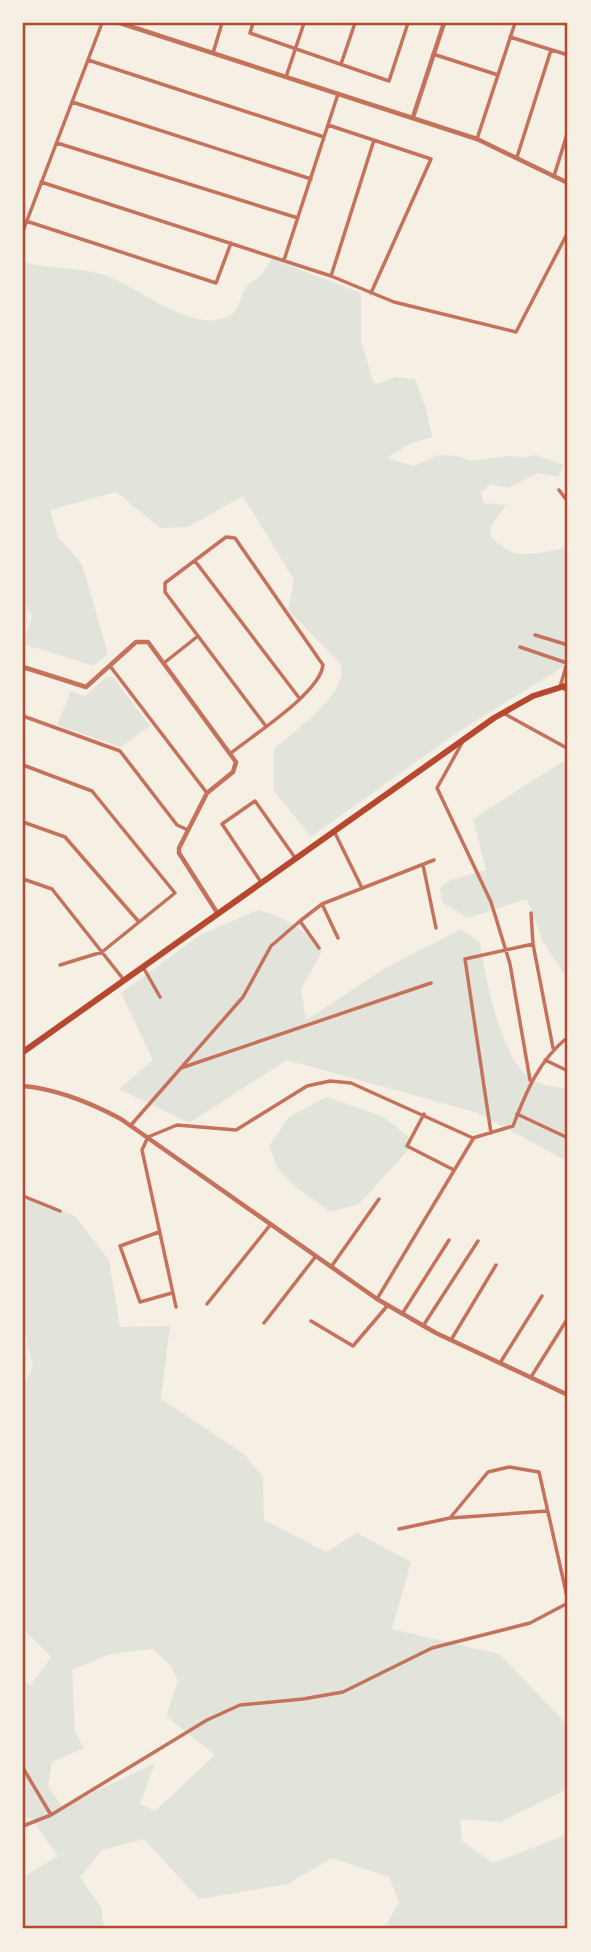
<svg xmlns="http://www.w3.org/2000/svg" width="591" height="1952" viewBox="0 0 591 1952" font-family="'Archivo Narrow',sans-serif">
<style>
.green{fill:#e2e4dc;fill-rule:evenodd}
.lines{fill:none;stroke-linecap:round;stroke-linejoin:round}
.minor{stroke:#c5725c;stroke-width:3.5}
.tertiary{stroke:#c5725c;stroke-width:4.5}
.primary{stroke:#b5482f;stroke-width:6}
.neatline{fill:none;stroke:#b5482f;stroke-width:2.5}
</style>
<rect width="100%" height="100%" fill="#f6efe4"/>
<!-- green -->
<path class="green" d="M272 259 361 293V341L373 381 377 384 395 377 415 379 426 408 432 437 409 444 387 458 414 466 437 455 457 456 472 461 506 456 524 457 536 455 564 465 558 477 538 473 508 488 491 484 481 492 484 503 506 505 491 526 490 537C497 542 506 551 515 553 527 556 556 551 568 546V664L461 730 311 837 274 791V749C295 730 351 693 340 663L288 610 294 580 243 496 188 527 160 528 116 492 50 510 58 537 82 564 108 654 94 666 23 644 32 616 26 606 23 605V262C50 270 79 266 107 276 140 288 191 333 227 317 242 310 238 298 246 287 249 283 255 280 259 277 264 272 267 265 272 259Z
M106 677H113L150 726 121 747 57 725 71 691 85 696Z
M568 758V980L543 942 527 899 468 918 442 902 440 888 450 880 486 870 473 819Z
M258 910C286 918 304 928 322 951L301 990 306 1020 382 970 461 929 480 943C486 978 501 1066 536 1082 545 1086 558 1087 568 1089V1162L478 1113 287 1060 189 1123 119 1089 153 1060 121 993 200 935Z
M327 1097 384 1117 411 1139 410 1148 359 1204 331 1212 297 1188 278 1169 269 1146 289 1117Z
M23 1199 39 1200 75 1216 109 1260 120 1327 170 1326 161 1399 245 1455 263 1477 264 1520 326 1552 357 1533 411 1562 392 1629 499 1654 568 1725V1789L500 1822 460 1819 462 1841 493 1863 568 1834V1929H384L399 1902 389 1877 332 1858 288 1884 199 1899 144 1839 102 1850 80 1877 101 1907 104 1929H23V1877L58 1856 31 1818H23V1678L30 1686 51 1657 25 1631 23 1607V1386L33 1367 23 1325ZM153 1649 171 1666 178 1681 166 1716 215 1755 155 1811 140 1804 155 1763 63 1807 48 1787 52 1762 84 1748 75 1732 72 1670 110 1654Z"/>
<g class="lines">
<!-- minor -->
<path class="minor" d="M253 23 250 33 389 81 408 23
M510 37 568 55
M213 53 222 23
M433 54 498 75
M88 60 324 137
M341 64 355 23
M286 77 304 23
M72 102 311 179
M328 125 431 159 371 293
M477 139 515 23
M57 143 298 218
M517 157 551 50
M554 176 568 131
M41 182 331 276 394 302 516 332 568 232
M26 221 216 283 231 243
M23 231 102 23
M284 260 338 94
M331 276 374 140
M559 490 568 502
M195 561 300 699
M535 635 568 645
M198 636 265 725
M520 647 567 663 560 687 568 691
M164 663 198 636 165 592V583L226 537 235 538 323 665C320 693 253 735 231 753
M110 666 207 793
M505 714 565 747
M23 716 120 751 177 825 188 830
M462 743 437 788 491 902 510 964 530 1080
M23 765 92 791 175 893 102 952 60 965
M23 822 65 837 139 922
M334 831 362 888
M423 865 436 928
M23 879 52 889 124 980
M261 882 222 824 255 801 296 859
M322 904 338 938
M531 913 533 944 553 1048
M300 921 319 948
M143 967 160 997
M545 1060 568 1071
M181 1068 431 983
M424 1114 407 1146 454 1170
M517 1114 568 1138
M131 1125 243 997 271 946 300 921 322 904 434 860
M491 1133 465 959 533 944
M23 1196 60 1211
M159 1232 120 1246 140 1302 172 1293
M331 1267 379 1199
M377 1299 473 1139
M207 1304 271 1224
M176 1307 142 1150 148 1137 177 1125 236 1130 307 1086 330 1081 351 1083 473 1138 513 1126C526 1092 539 1060 568 1037
M402 1314 449 1240
M311 1321 353 1346 388 1305
M264 1323 316 1256
M423 1326 478 1241
M451 1340 496 1265
M500 1363 542 1296
M531 1377 568 1318
M451 1518 547 1511
M399 1529 450 1518 488 1472 509 1467 539 1472 568 1601
M23 1768 51 1815
M23 1826 51 1815 207 1720 240 1705 303 1699 343 1692 432 1648 530 1623 568 1603"/>
<!-- tertiary -->
<path class="tertiary" d="M120 23 477 139 568 183
M413 117 444 23
M23 667 86 687 136 642H148L236 762 233 772 207 793 179 848V853L218 914
M23 1086C57 1089 91 1103 121 1119L377 1299 436 1333 568 1395"/>
<!-- primary -->
<path class="primary" d="M23 1052 494 718 533 696 568 685"/>
</g>
<!-- border -->
<rect width="591" height="1952" fill="none" stroke="#f6efe4" stroke-width="49"/>
<rect x="24" y="24" width="542" height="1903" class="neatline"/>
</svg>
